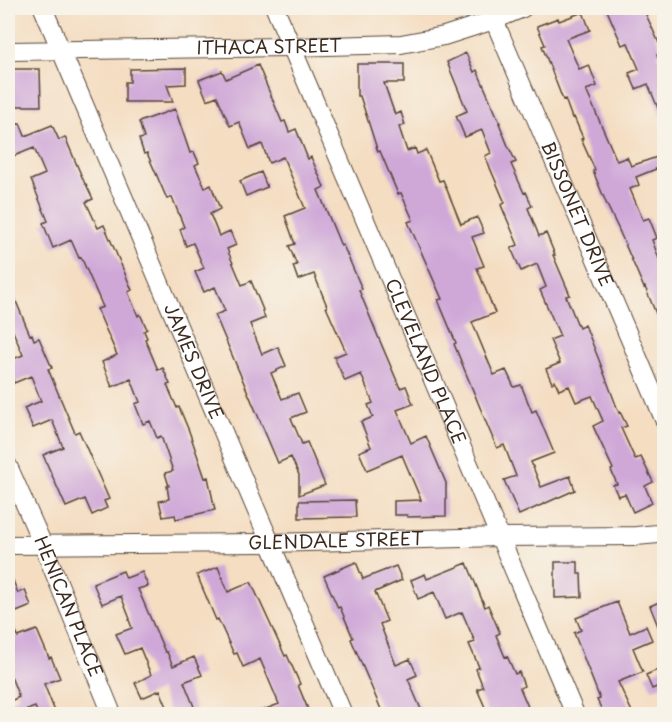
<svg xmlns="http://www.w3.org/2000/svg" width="672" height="722" viewBox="0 0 672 722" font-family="'Playpen Sans',sans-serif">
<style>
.building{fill:#cfa8d8}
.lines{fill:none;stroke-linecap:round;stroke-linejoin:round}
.minor-casing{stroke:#574536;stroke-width:20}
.minor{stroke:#fff;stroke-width:18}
.labels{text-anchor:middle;stroke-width:6;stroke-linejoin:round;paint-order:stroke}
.street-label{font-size:18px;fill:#3b2a1e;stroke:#f7f3e8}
</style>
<rect width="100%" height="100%" fill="#f7f3e8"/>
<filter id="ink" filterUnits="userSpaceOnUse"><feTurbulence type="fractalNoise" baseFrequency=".0167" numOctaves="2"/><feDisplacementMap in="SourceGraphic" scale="12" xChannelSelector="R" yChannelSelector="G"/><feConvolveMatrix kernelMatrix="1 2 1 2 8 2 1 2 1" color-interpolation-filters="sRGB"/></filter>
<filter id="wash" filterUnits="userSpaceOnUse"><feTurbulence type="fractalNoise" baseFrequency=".008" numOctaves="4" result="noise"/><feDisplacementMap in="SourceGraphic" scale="24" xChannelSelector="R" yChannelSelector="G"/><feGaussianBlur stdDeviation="1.35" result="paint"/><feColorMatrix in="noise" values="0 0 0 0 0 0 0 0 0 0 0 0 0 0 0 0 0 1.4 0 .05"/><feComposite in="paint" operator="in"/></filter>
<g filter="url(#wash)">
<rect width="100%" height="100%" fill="#f4ddc1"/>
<g id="blocks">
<!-- building -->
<path class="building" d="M606 8H643L663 52 657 55 664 72V123L648 84 636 89 629 73 639 69 628 43 622 45Z
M583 12 590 30 566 39 579 69 589 65 597 86 586 90 617 161 627 157 631 166 657 157 661 167 636 177 639 185 630 189 643 220 649 218 657 238 652 240 661 264 664 262V333L645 287 644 288 618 228 607 205 593 171 595 170 581 139 583 138 574 117 572 118 565 99 563 100 542 46 545 45 537 26 558 18 559 21Z
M466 53 474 72 477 70 500 123H499L508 146 516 162 511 164 524 193 526 192 532 206 528 208 539 236 546 233 555 255H553L570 295 566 296 579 328 585 325 599 360 619 413 620 412 627 426 621 428 635 459 641 457 653 482 645 486 652 503 633 512 625 494 618 496 613 485 617 484 611 470 613 469 593 426 603 421 592 396 576 402 569 386 559 390 555 381 552 383 546 369 560 363 550 340 560 336 540 290 546 287 537 264 521 271 511 248 518 245 501 205 505 203 485 156 491 153 482 130 465 137 456 116 467 111 447 62Z
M357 64H404V83H384L395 115 401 112 405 125 399 127 407 151 415 148 417 154 426 150 439 181 443 180 461 224 477 217 484 233 472 237 484 266 477 268 495 313 472 322 494 375 506 370 514 387 521 385 532 412 536 410 554 453 531 462 541 487 570 476 575 490 519 515 504 480 516 476 504 445 497 448 488 427 454 344 456 343 438 300 442 299 408 222 413 220 401 193 398 194 380 151 378 152 360 96H357Z
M258 65 282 122 285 121 289 132 296 129 308 159 311 157 324 187 318 190 341 246 343 245 362 289 359 290 377 334 400 388 406 386 413 404 397 410 411 443 426 436 446 483V516L407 517V515H394V501L421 500 402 455 367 470 359 452 371 447 361 422 373 417 368 405 373 403 361 374 345 381 334 357 346 352 326 307 327 306 314 274 298 280 293 266 297 265 289 246 295 244 285 216 305 208 283 157 269 163 262 144 250 149 239 122 230 126 217 96 207 100 199 80 222 71 226 79Z
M186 68V84L167 85 173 102H125V82H130V69Z
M8 69H40L41 106H12V85L8 86Z
M175 109 190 153 194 152 199 163 195 165 205 188 211 185 220 209 210 214 219 236 230 231 236 245 227 249 242 285 251 281 263 310 262 311 265 318 250 324 262 354 278 347 286 366 271 373 282 399 298 393 306 412 291 418 302 444 307 442 325 485 299 495V475L291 457 278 463 215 315 225 311 215 287 204 292 195 272 204 268 193 243 186 246 180 229 184 227 172 197 167 199 147 153 144 154 139 139 144 138 139 122Z
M20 123 25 136 52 125 59 140 65 137 85 184H86L93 199 86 202 98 228 104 225 132 290 128 292 138 316 140 314 147 329 144 331 147 338 145 339 158 370 163 368 170 384 167 385 177 408 179 407 189 431 205 478 208 477 215 510 176 519 175 515 163 517 159 501 169 499 167 486H169L165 473 173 471 161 436 157 438 150 421 143 424 135 404 140 402 131 379 112 387 102 362 117 355 97 309 103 307 81 257 79 258 71 240 53 248 43 223 48 221 31 180 45 174 34 148 14 156 8 140V129Z
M261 172 267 187 246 196 240 181Z
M8 282 30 335 32 334 34 340 39 338 52 368 48 369 75 433 79 431 109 499 104 501 107 508 92 515 85 499 66 507 43 455 63 447 52 420 33 428 24 408 41 401 31 376 14 383 8 368V361L23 355 12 329 8 331Z
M355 500 356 517 299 518V501Z
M356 562 363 579 396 566 402 580 375 592 387 621 380 624 396 665 410 659 417 675 408 679 423 714H383L351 639 353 638 340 607 338 608 324 576Z
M555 562H578V574H581L582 597 555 598Z
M467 563 485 607 488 605 500 633 496 635 505 657 507 656 515 674 519 672 524 686 520 688 531 714H488L477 689 483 687 476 669 479 667 469 644 475 642 462 612 445 619 434 592 418 599 411 580 425 574 427 579Z
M218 567 228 592 251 582 285 656 287 655 300 684 298 685 310 714H256L255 713 279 704 260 659 243 667 237 653 234 654 218 619 216 620 197 575Z
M8 568 18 593 25 590 31 606 9 615 18 637 37 630 49 658 51 657 60 678 44 684 56 714H38L35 707 17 714H8V702L19 697 8 669Z
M123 571 126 578 142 572 148 586 138 589 165 652H167L173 666 194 657 202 675 184 682 197 714H170L160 690 142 698 135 683 151 675 140 648 125 654 116 634 132 628 129 620 130 619 121 596 102 604 93 583Z
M664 600V641L650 606Z
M617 602 630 633 646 626 652 640 633 648 643 672 618 682 633 714H604L597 700 600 699 574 633 581 630 576 618Z
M664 667V684L652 689 646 675Z"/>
</g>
</g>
<g filter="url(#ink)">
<use href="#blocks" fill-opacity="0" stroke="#574536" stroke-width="1.5"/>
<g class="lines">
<!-- minor casing -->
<g class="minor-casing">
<g id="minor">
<path id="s1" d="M43 8 343 714"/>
<path id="s2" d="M275 8 575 714"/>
<path id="s3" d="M489 8 664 419"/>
<path id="s4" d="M8 51 291 47 401 44 444 36 494 20 523 8"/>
<path id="s5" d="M8 466 43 545 112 714"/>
<path id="s6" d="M8 545 270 543 500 537 636 536 658 534 664 532"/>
</g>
</g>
<!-- minor -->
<use href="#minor" class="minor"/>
</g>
</g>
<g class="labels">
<!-- street labels -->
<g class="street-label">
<text dy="6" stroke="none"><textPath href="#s4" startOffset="261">ITHACA STREET</textPath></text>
<text dy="6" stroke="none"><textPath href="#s3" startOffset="224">BISSONET DRIVE</textPath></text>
<text dy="6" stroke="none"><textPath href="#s1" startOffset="384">JAMES DRIVE</textPath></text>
<text dy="6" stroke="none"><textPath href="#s2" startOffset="384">CLEVELAND PLACE</textPath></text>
<text dy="6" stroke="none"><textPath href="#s6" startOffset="328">GLENDALE STREET</textPath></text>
<text dy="6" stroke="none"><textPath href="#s5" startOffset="153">HENICAN PLACE</textPath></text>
</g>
</g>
<!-- margin -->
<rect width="672" height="722" fill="none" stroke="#f7f3e8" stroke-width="30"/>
</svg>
